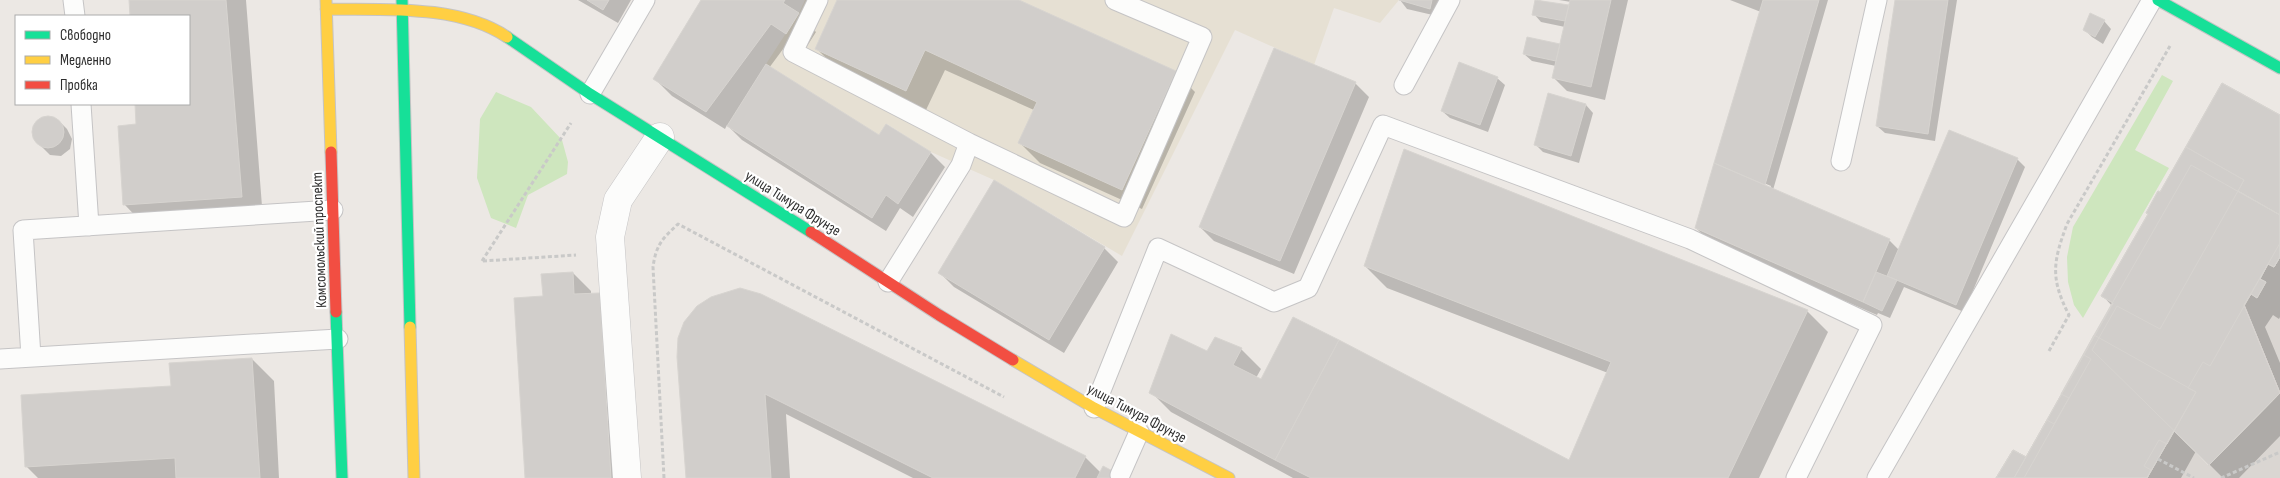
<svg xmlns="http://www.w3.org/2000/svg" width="2280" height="478" viewBox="0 0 2280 478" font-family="'Sofia Sans Condensed',sans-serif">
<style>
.education{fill:#e6e0d3}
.green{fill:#cee6be}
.plaza{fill:#dad6d2}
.shadow{fill:#0003;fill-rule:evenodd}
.building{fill:#d1cecb;stroke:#d7d4d0}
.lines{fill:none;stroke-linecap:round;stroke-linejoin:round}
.lane-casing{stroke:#c5c4c5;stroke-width:21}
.street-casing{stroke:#c5c4c5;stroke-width:29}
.fast-casing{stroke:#c5c4c5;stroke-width:13}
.slow-casing{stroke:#c5c4c5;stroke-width:13}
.jam-casing{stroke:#c5c4c5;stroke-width:13}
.path{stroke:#c9c9c8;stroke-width:3;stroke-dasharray:4 2.5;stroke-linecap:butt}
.lane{stroke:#fcfcfb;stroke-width:19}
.street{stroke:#fcfcfb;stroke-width:28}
.fast{stroke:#16e098;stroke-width:11}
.slow{stroke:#ffcf43;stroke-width:11}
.jam{stroke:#f24e42;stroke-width:11}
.labels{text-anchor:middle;stroke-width:4.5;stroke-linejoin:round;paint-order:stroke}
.street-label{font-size:15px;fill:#2e2e2e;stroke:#fff}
</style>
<rect width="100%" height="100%" fill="#ece8e4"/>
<!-- education -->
<path class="education" d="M805 0H1399L1380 23 1334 8 1314 65 1235 30 1122 256 994 180 931 152 887 124 879 135 766 64 799 13Z"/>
<!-- green -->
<path class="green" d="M2162 75 2173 81 2135 150 2169 168 2083 318 2074 305 2068 282 2067 257 2073 227Z
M496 92 531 107 562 140 568 162 567 174 528 195 516 228 491 218 477 178 480 119Z"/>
<!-- plaza -->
<path class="plaza" d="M2280 257V392L2245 305 2251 294 2257 298 2266 283 2260 279 2268 264Z
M2092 351 2208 465 2280 393V478H2100L2033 461 2026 457 2061 394Z"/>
<!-- shadow -->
<path class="shadow" d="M130 0H246L263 219 146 227 125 205 119 127 137 125 136 104H189V16H131Z
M578 0H631L618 23Z
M703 0H813L802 18 816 32 804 51 789 41 769 68 879 137 887 125 931 153 945 167 913 217 900 208 886 231 742 140 727 125 725 129 672 96 654 78Z
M838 0H1016L1175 72 1195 92 1142 209 1040 163 1020 143 1034 110 945 70 926 110 836 68 816 48Z
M1400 0H1442L1437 16 1407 9Z
M1537 0 1570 7 1571 2 1559 0H1628L1605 100 1567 91 1553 77 1556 66 1532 61 1524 54 1561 45 1565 27 1541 22 1534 14Z
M1730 0H1828L1773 190 1890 241 1900 251 2017 159 2025 167 1964 312 1904 287 1890 318 1878 313 1877 315 1710 242 1696 228 1761 12ZM1723 166 1771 186 1770 189 1723 168Z
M1896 0H1957L1935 141 1885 133 1877 126Z
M2104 21 2111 29 2103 44 2092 37 2085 30Z
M1497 78 1505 85 1488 132 1450 118 1442 111Z
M1355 83 1369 97 1294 274 1214 241 1200 227Z
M1549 95 1586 105 1593 113 1579 163 1543 152 1536 145Z
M49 117 59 121 67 129 72 139 70 149 61 156 50 155 34 139 33 129 39 120Z
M2280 117V317L2279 319 2273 315 2265 327 2280 363V436L2239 478H2223L2196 451 2181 478H1998L2026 459 2112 306 2103 296 2160 194Z
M1104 248 1118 262 1064 353 954 287 940 273Z
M1365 266 1807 311 1828 332 1759 478H1293L1171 412 1151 392 1207 353 1241 349 1261 369 1256 378 1570 461 1608 373 1387 288Z
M573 273 591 291V295L599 294 617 312 627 478H526L544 297Z
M678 357 1085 457 1101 473 1124 478H913L786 414 790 478H687Z
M252 359 274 381 279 478H38L26 466 172 387Z"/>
<!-- building -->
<path class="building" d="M129 0H226L242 197 123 205 118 126 136 124 135 104H189V16H130Z
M587 0H609L603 10Z
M701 0H785L783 3 799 13 786 34 771 24 706 112 653 79Z
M837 0H1019L1176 71 1122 190 1018 143 1037 102 925 50 906 91 815 49Z
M1399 0H1432L1430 9Z
M1535 0 1569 5 1565 21 1532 15Z
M1570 0H1611L1591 87 1552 78Z
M1763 0H1819L1765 185 1714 163Z
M1895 0H1948L1928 134 1876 126Z
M2090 13 2105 20 2095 37 2083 30Z
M1527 37 1560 44 1556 61 1523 54Z
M1274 48 1356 82 1280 261 1199 227Z
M1459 62 1498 77 1480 125 1441 111Z
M766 64 879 135 886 124 931 152 898 204 886 195 872 218 727 126Z
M2222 83 2280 115V257L2274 267 2268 264 2260 279 2266 282 2257 298 2251 294 2244 305 2280 393 2209 465 2174 431 2147 478H1996L2013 450 2026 457 2113 303 2101 296 2148 214 2146 213 2158 191 2160 192Z
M2222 83 2280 115V215L2238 191 2244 180 2186 147Z
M1548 93 1586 104 1571 156 1534 145Z
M32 132a16 16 0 1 1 32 0a16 16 0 1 1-32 0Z
M1949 130 2018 158 1956 305 1887 276Z
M2186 147 2244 180 2238 191 2280 215V257L2274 267 2268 264 2260 279 2266 282 2257 298 2251 294 2244 305 2280 393 2209 465 2174 431 2147 478H1996L2013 450 2026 457 2113 303 2101 296 2148 214 2146 213 2158 191 2160 192Z
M1404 149 1808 310 1728 478H1311L1275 460 1339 340 1569 460 1611 362 1364 266Z
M1714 163 1890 239 1863 302 1695 228Z
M2191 165 2280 215V243L2210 366 2203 362 2188 388 2196 392 2147 478H2024L2091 359 2084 355 2094 335Z
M994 180 1105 247 1049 340 938 273Z
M2238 191 2280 215V257L2274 267 2268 264 2244 305 2280 393 2209 465 2092 350 2117 306 2160 329Z
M573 272 574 294 600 293 611 478H525L514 298 543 296 541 274Z
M1876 272 1897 280 1882 311 1863 302Z
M740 288 761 294 1086 456 1075 478H933L765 394 771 478H686L677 357 678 338 684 322 697 306 711 297Z
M1293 317 1339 340 1275 460 1149 393 1171 334 1207 351 1215 337 1242 348 1233 365 1261 379Z
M2094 335 2196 392 2167 444 2159 440 2144 466 2151 470 2147 478H2014L2047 420 2054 424 2069 398 2061 394Z
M252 358 260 478H176L175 458 25 467 21 395 171 386 169 363Z
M2013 450 2026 457 2014 478H1996Z
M1103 466 1126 478H1097Z"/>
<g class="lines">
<!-- lane casing -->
<g class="lane-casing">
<path id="lane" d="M73 0 75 16
M818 0 793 52 969 143
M1404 85 1450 0
M590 94 645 0
M81 104 89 226
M1841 161 1877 0
M888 282 961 165 969 143 1124 217 1202 37 1115 0
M31 357 23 230 333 210
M0 359 338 339
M1094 408 1158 248 1274 302 1308 288 1383 125 1690 239 1872 325 1796 478
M1120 475 1139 432
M1877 478 2152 0"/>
</g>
<!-- street casing -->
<g class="street-casing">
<path id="street" d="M627 478 610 237 618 200 660 137"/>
</g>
<!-- fast casing -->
<g class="fast-casing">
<path id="fast" d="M402 0 410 327
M2158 0 2280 68
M507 37 590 94 811 232
M336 312 342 478"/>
</g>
<!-- slow casing -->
<g class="slow-casing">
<path id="slow" d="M326 0 331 152
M326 9C383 10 458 4 507 37
M410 327 414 478
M1013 360 1094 408 1229 478"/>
</g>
<!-- jam casing -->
<g class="jam-casing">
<path id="jam" d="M331 152 336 312
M811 232 939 315 1013 360"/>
</g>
<!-- path -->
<path class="path" d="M482 261 571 123
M483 261 576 255
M2049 351 2069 315C2050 278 2053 262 2067 224L2170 46
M2158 459 2194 478
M664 478 653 267C656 245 662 239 678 224L1004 397
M2221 478 2280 452"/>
<!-- lane -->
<use href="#lane" class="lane"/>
<!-- street -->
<use href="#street" class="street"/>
<!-- fast -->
<use href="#fast" class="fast"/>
<!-- slow -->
<use href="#slow" class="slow"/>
<!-- jam -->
<use href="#jam" class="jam"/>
</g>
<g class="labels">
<!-- street labels -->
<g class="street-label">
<text transform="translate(793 203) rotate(32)" y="5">улица Тимура Фрунзе</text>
<text transform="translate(319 240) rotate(-92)" y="5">Комсомольский проспект</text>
<text transform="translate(1137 413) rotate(28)" y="5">улица Тимура Фрунзе</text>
</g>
</g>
<!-- legend -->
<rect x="15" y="15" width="175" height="90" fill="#ffffff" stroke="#ababab"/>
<rect x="25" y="31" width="25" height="8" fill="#16e098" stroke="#ababab"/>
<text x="60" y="40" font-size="15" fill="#2e2e2e">Свободно</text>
<rect x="25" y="56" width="25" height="8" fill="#ffcf43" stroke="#ababab"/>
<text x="60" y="65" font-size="15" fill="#2e2e2e">Медленно</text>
<rect x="25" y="81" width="25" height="8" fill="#f24e42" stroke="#ababab"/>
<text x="60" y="90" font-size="15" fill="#2e2e2e">Пробка</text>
</svg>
